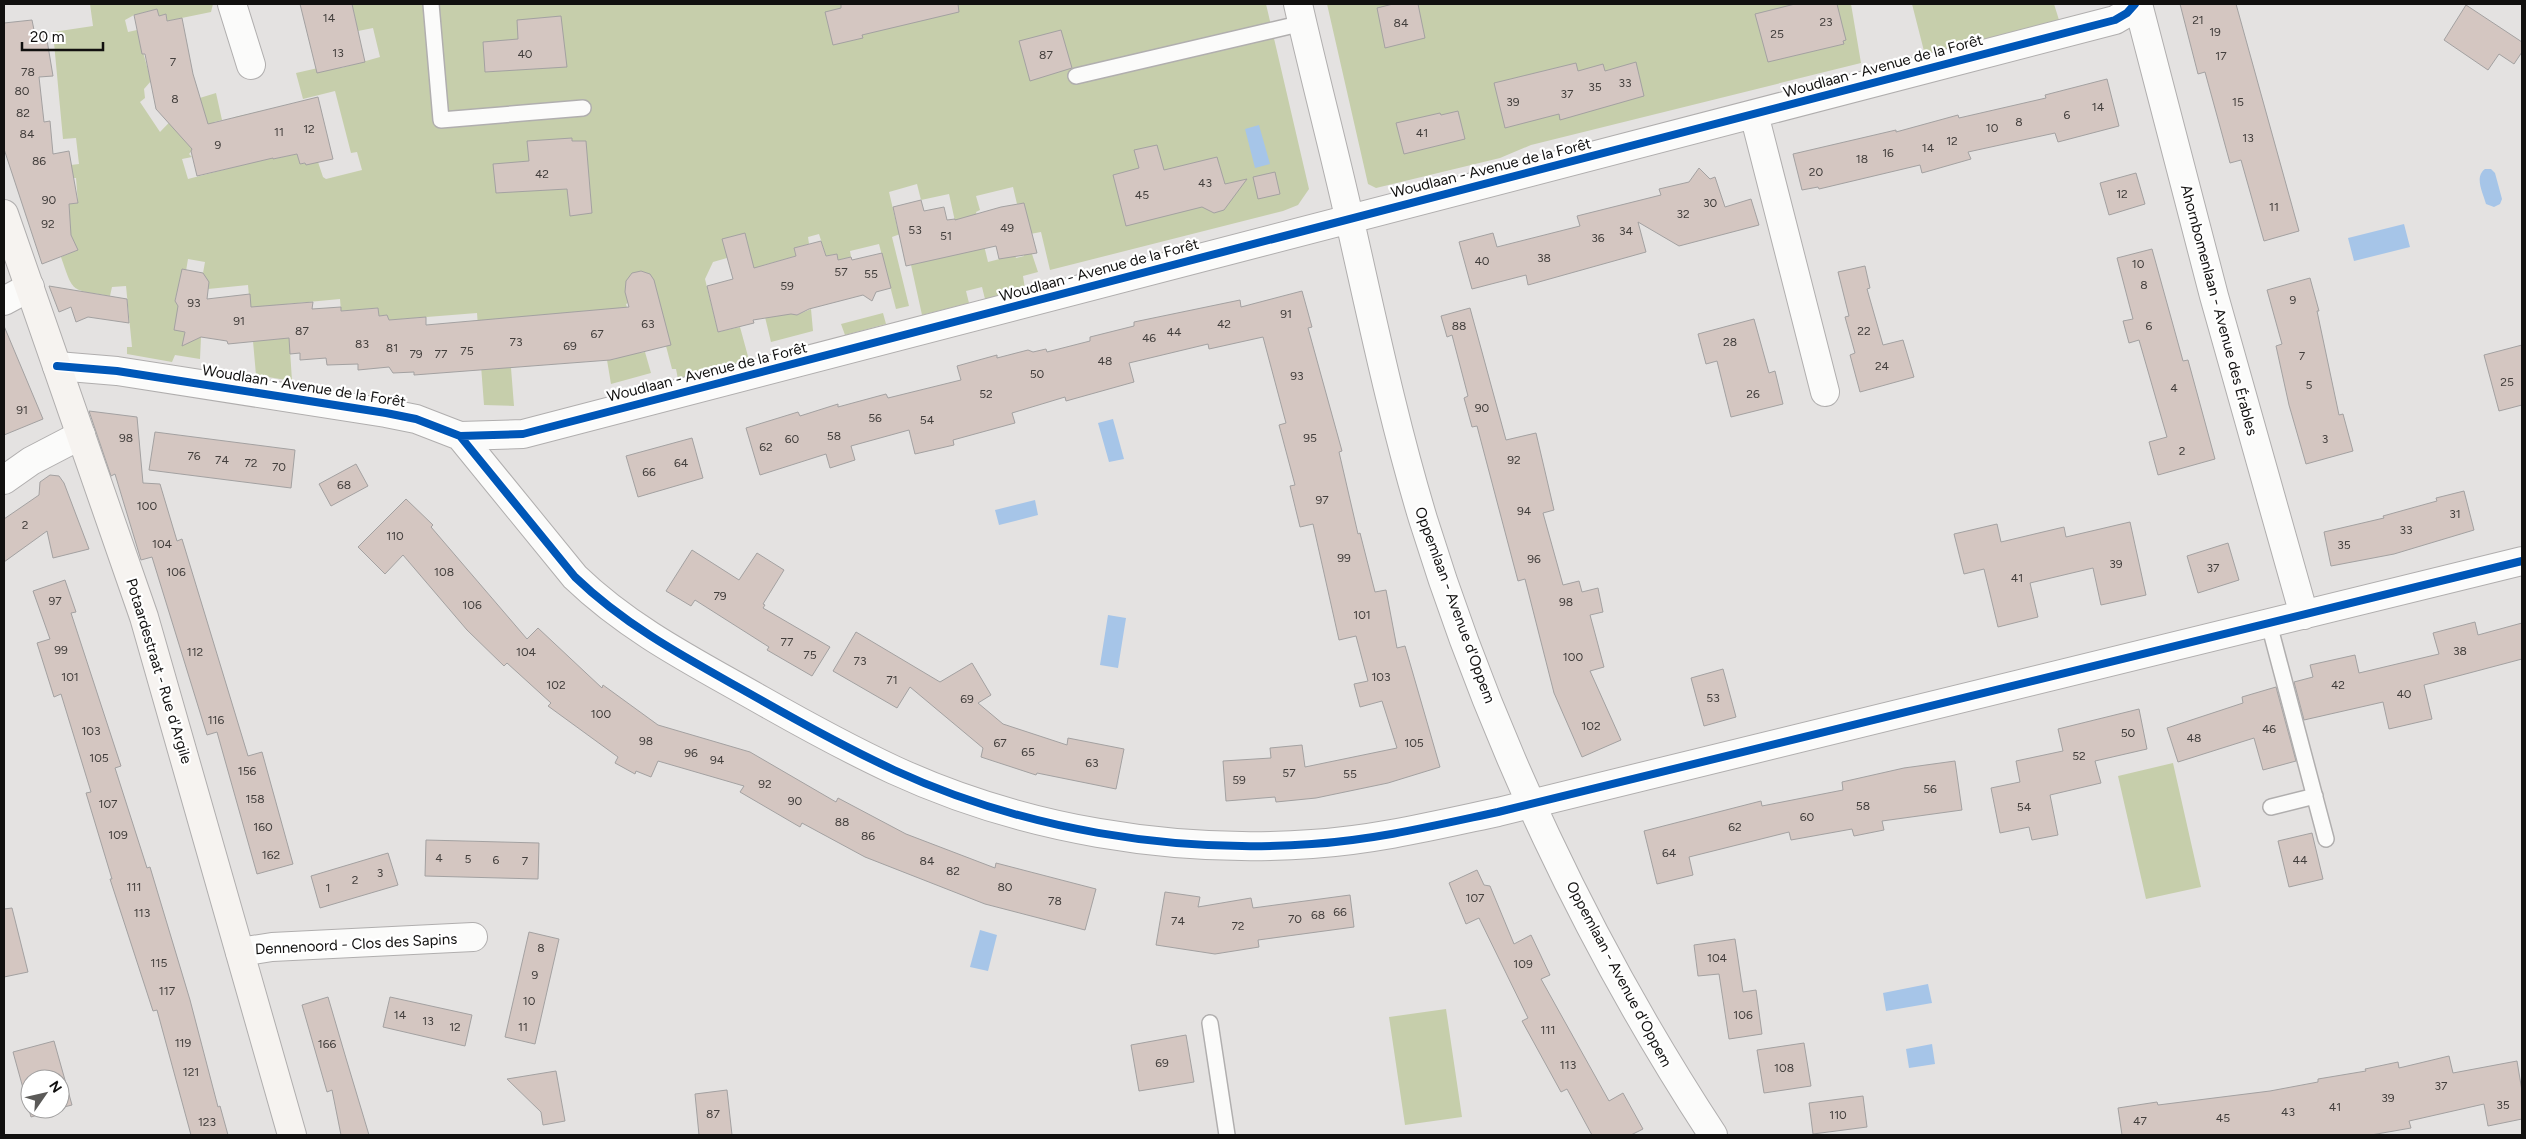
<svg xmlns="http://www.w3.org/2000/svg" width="2526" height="1139" viewBox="0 0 2526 1139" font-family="Figtree,sans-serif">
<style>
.green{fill:#c6ceab}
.water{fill:#a6c5e8}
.building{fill:#d4c6c1;stroke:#a3a1a1}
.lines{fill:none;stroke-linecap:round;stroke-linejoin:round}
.lane-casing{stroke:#b0aeae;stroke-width:18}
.street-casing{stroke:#b0aeae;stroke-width:30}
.secondary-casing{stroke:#b0aeae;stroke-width:30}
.lane{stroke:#fbfbfa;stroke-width:15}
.street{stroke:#fbfbfa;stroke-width:28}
.secondary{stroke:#f6f3f0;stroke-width:28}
.cycleway-casing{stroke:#fff;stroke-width:11}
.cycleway{stroke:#0057b8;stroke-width:8}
.labels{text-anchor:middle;stroke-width:4.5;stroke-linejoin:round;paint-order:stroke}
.number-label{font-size:12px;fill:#423e3c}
.street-label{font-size:15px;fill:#11100f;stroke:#fff}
</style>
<rect width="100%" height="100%" fill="#e4e2e1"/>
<!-- green -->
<path class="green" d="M90 4H213L211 12 167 21 166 14 159 16 157 9 134 15 125 20 128 32 137 30 151 81 144 89 145 98 140 102 160 132 190 101 216 93 222 120 214 122V127L189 154 192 157 182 159 188 179 246 164 235 117 261 111 273 159 297 154 300 164 318 162 323 177 326 179 362 170 357 152 351 153 335 91 303 99 296 73 340 63 341 68 380 57 373 28 358 31 352 4H1266L1309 189 1298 205 1283 211 1050 270 1041 232 1030 234 1024 203 1017 204 1013 187 976 196 980 210 976 212 988 262 1015 255 1016 258 1024 256V253L1031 251 1038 272 1023 276 1025 289 985 299 982 287 966 291 969 303 922 315 911 265 962 253 949 194 921 200 917 184 889 192 897 226 903 233 892 237 909 306 896 309 879 244 850 251 851 257 838 260 836 254 826 256 819 234 808 237 809 244 794 248 796 256 764 265 792 314 797 315 811 309 813 331 771 342 745 234 727 258 713 262 705 279 718 332 740 327 749 360 678 379 676 369H672L666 346 628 303 626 304 639 353 645 352 651 373 611 384 607 360 616 359 615 341H612L609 309 580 312 504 368H511L514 406 484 405 477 313 389 320 387 315 379 316 378 308 341 311 340 299 287 304 292 381 256 375 248 285 208 289 203 273 205 262 188 259 186 271 181 274 179 284 181 288 177 292 175 300 178 306 185 334 201 337 200 359 175 355 172 362 127 354V347H132L126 286 112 287 110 296C71 289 74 295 61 257L77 250 70 233 68 204 78 203 76 178H72L71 165 79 164 76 138 63 139 53 32 93 26Z
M1327 4H1851L1861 63 1531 145 1500 158 1376 188 1368 184Z
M1912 4H2054L2059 20 1925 55Z
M883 313 886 324 845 335 841 324Z
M2173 763 2201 887 2146 899 2118 776Z
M1446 1009 1462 1117 1405 1125 1389 1017Z"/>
<!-- water -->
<path class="water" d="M1259 125 1270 164 1255 168 1245 129Z
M2485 169H2491L2495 173 2502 199 2500 204 2494 207 2486 204C2483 193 2474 177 2485 169Z
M2404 224 2410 247 2354 261 2348 238Z
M1113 419 1124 459 1109 462 1098 423Z
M1035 500 1038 515 999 525 995 510Z
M1108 615 1126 618 1118 668 1100 665Z
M980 930 997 935 988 971 970 967Z
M1928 984 1932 1003 1886 1011 1883 993Z
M1932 1044 1935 1064 1909 1068 1906 1049Z"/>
<!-- building -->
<path class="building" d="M300 4H352L365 62 317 73Z
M841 4H958L959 12 862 35 863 38 833 45 825 12 841 8Z
M1393 4H1418L1425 38 1385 48 1377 8Z
M1795 4H1837L1846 40 1843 41 1844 44 1768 62 1755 14Z
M2180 4H2236L2299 231 2264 241 2241 160 2230 163 2205 72 2198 74Z
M2466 5 2522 42V52L2514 64 2499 54 2488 70 2444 40Z
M157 9 159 16 166 14 167 21 182 18 193 74 208 124 318 97 333 159 306 165 305 163 300 164 297 154 273 159V158L197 176 191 151 192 149 156 109 145 54H142L134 15Z
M561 16 567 67 485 72 483 42 518 39 517 20Z
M32 20 35 35 46 34 53 76 39 77 44 122 50 121 53 154 69 151 78 203 69 204 71 235 78 250 42 264 4 149V23Z
M1061 30 1072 68 1030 81 1019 41Z
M1636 62 1644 96 1560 120 1559 114 1505 128 1494 83 1576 63 1578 71 1603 64 1605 71Z
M2107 79 2119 126 2058 142 2055 133 1968 152 1971 159 1922 173 1920 165 1819 189 1818 187 1802 190 1793 154 1896 130V132L1958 115 1959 118 2046 98 2045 95Z
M1458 111 1465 139 1404 154 1396 123 1440 113 1441 115Z
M572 138V141H586L592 213 570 216 567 189 496 193 493 164 529 161 527 141Z
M1157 145 1164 170 1217 157 1225 184 1247 179 1224 210 1214 213 1202 207 1126 226 1113 175 1139 168 1134 150Z
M1699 168 1710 179 1715 177 1725 207 1751 199 1759 225 1679 246 1638 222 1646 252 1528 285 1526 275 1472 289 1459 242 1493 233 1497 247 1580 226 1577 216 1661 195 1659 189 1689 182Z
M1275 172 1280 194 1258 199 1253 177Z
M2136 173 2145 204 2109 215 2100 183Z
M921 200 924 211 944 207 947 220 955 219V220L1001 207 1024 203 1037 253 999 259 996 246 906 266 893 207Z
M745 233 754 268 796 256 794 248 821 241 826 256 837 254 838 260 851 257 852 260 882 253 891 288 876 292 872 301 863 295 809 309 797 315 791 314 753 320 754 323 718 332 707 286 733 279 722 239Z
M2152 249 2183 361 2188 360 2215 459 2158 475 2149 442 2167 437 2139 340 2129 343 2123 321 2133 319 2117 258Z
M1865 266 1870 288 1867 289 1883 345 1903 340 1914 377 1860 392 1850 355 1855 353 1845 317 1849 316 1838 272Z
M182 269 203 273 209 282 207 299 250 294 251 307 313 302 312 309 341 307V311L378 308 379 316 387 315 389 320 426 317V325L629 307 625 292 626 281 632 273 641 271 650 274 654 280 671 345 610 360 414 375V372L393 373 389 367 358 370V364L327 365 326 358 300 360V353L290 354 289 338 228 344 227 341 201 337 182 346 185 332 174 330 178 306 175 301Z
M2310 278 2319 311H2317L2339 415 2343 414 2353 451 2306 464 2289 405 2276 346 2282 344 2267 290Z
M49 286 127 299 129 323 88 317 76 322 71 307 59 312Z
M1302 291 1312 327 1308 328 1342 451 1339 452 1358 534 1360 533 1375 592 1386 590 1397 648 1405 646 1440 767 1388 783 1316 798 1276 802 1275 797 1226 801 1223 761 1271 758 1270 748 1302 745 1305 767 1397 748 1382 701 1360 707 1354 684 1368 681 1356 636 1339 640 1313 524 1300 527 1290 486 1295 485 1279 425 1286 423 1263 337 1209 349 1208 344 1129 363 1134 382 1066 401 1065 397 1012 413 1015 423 953 440 954 445 915 454 909 430 851 446 855 460 830 468 826 454 760 475 746 428 798 412 800 416 838 404V407L886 394 888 398 961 380 957 366 997 355V358L1028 350 1033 352 1046 349 1047 352 1090 341V337L1134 326V322L1240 300 1241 307Z
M1470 308 1506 440 1536 433 1554 510 1543 513 1563 585 1579 581 1582 592 1598 588 1603 612 1590 615 1604 667 1590 671 1621 740 1582 757 1554 693 1525 579 1518 581 1477 426 1472 427 1464 398 1468 396 1452 335 1447 337 1441 316Z
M1754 319 1769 373 1775 371 1783 404 1731 417 1717 361 1706 364 1698 334Z
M4 326 43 419 4 435Z
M2522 345V405L2499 411 2484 355Z
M89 411 137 417 143 483 160 484 177 541 182 539 248 756 262 752 293 864 257 874 217 732 207 735 152 557 141 560 115 474 111 476Z
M155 432 295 450 291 488 149 470Z
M692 438 703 478 638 497 626 456Z
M356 464 368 486 331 506 319 484Z
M50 475 59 476 64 483 89 549 53 558 47 531 4 562V519L39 495 40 482Z
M2464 491 2474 530 2394 554 2331 566 2324 532 2384 518 2383 516 2437 501 2436 498Z
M406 499 433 525 431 527 527 639 538 628 602 688 603 685 658 725 750 752 836 802 838 798 906 834 995 868 996 863 1096 889 1085 930 985 904 865 857 802 823 800 827 740 792 744 786 658 761 651 777 636 771 635 774 615 763 618 757 548 706 551 703 507 663 504 666 467 630 403 555 385 574 358 547Z
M2130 522 2146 595 2101 605 2093 568 2030 583 2038 617 1998 627 1984 569 1964 574 1954 534 1997 524 2001 542 2064 527 2066 537Z
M2228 543 2239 580 2198 593 2187 556Z
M692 550 739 580 757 553 784 570 763 604 765 605 763 608 830 647 812 676 767 650 769 647 695 600 691 606 666 591Z
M65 580 76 612 71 613 121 766 115 768 147 868 150 867 190 1000 218 1107 220 1106 228 1135H191L157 1010 153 1011 110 879H112L86 793 91 792 61 694 54 697 37 643 50 639 33 591Z
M2475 622 2478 635 2522 623V659L2424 685 2432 719 2389 729 2383 702 2304 720 2294 682 2313 677 2310 665 2355 655 2359 673 2439 654 2433 633Z
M856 632 940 682 972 663 991 695 978 703 1003 724 1067 745 1068 738 1124 749 1116 789 1037 773 1036 775 981 757 983 748 910 687 897 708 833 671Z
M1723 669 1736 717 1704 726 1691 678Z
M2276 687 2296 761 2263 770 2254 738 2178 762 2167 728 2243 703 2242 697Z
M2139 709 2147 749 2095 761 2101 783 2050 795 2058 835 2032 840 2029 827 2000 833 1991 788 2020 782 2016 761 2063 751 2058 729Z
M1955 761 1962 810 1882 821 1884 830 1854 836 1852 829 1791 840 1789 832 1689 857 1693 875 1657 884 1644 831 1761 801 1762 806 1843 790 1842 782 1904 768Z
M2312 833 2323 879 2289 887 2278 841Z
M426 840 539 843 538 879 425 876Z
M388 853 398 885 320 908 311 876Z
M1477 870 1484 885 1490 886 1514 944 1531 935 1550 975 1541 979 1609 1101 1623 1093 1643 1129 1631 1135H1592L1567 1089 1561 1092 1522 1021 1528 1018 1479 918 1466 924 1449 883Z
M1165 892 1200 897 1198 907 1251 898 1253 908 1350 895 1354 927 1258 940 1259 947 1215 954 1156 945Z
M12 908 28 972 4 977V909Z
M529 932 559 939 535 1044 505 1037Z
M1735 939 1743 992 1756 990 1762 1034 1729 1039 1719 974 1698 976 1694 945Z
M328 997 345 1055 369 1135H341L332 1090 327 1092 302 1005Z
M390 997 472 1015 465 1046 383 1027Z
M1186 1035 1194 1082 1139 1091 1131 1045Z
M54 1041 72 1105 60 1108V1079H30V1109H58L31 1117 13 1052Z
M1804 1043 1811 1086 1764 1093 1757 1050Z
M2449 1056 2453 1073 2517 1061 2522 1091V1119L2488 1126 2484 1104 2409 1121 2411 1128 2371 1135H2122L2118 1108 2157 1102 2158 1105 2270 1091 2318 1082V1079L2366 1071 2365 1069 2398 1062 2399 1068Z
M556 1071 565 1121 543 1125 541 1112 507 1079Z
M727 1090 732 1135H699L695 1094Z
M1863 1096 1867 1127 1813 1134 1809 1103Z"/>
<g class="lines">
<!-- lane casing -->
<g class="lane-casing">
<path id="lane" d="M431 4 441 120 583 108
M1076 76 1303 23
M2269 624 2326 839
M2271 807 2315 796
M1210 1023 1227 1135"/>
</g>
<!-- street casing -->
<g class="street-casing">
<path id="street" d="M232 4 251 65
M1298 4C1314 75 1333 146 1349 217 1372 318 1393 420 1423 519 1490 736 1589 946 1713 1135
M2138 4 2214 296 2304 615
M1754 114 1825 392
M4 301 30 287
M57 366 117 371 386 413 416 419 460 436 523 434 2115 20 2127 13 2135 4
M460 436 575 577C630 630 696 663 761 700 805 725 849 749 894 770 1022 829 1171 854 1312 844 1375 840 1437 825 1498 812L2522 561
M4 480 31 461 81 435
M240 952 272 947 473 937"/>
</g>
<!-- secondary casing -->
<g class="secondary-casing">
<path id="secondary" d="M4 214 144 617 292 1135"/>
</g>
<!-- lane -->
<use href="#lane" class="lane"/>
<!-- street -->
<use href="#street" class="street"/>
<!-- secondary -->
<use href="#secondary" class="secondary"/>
<!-- cycleway casing -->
<g class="cycleway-casing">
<path id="cycleway" d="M57 366 117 371 386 413 416 419 460 436 523 434 2115 20 2127 13 2135 4
M460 436 575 577C630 630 696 663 761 700 805 725 849 749 894 770 1022 829 1171 854 1312 844 1375 840 1437 825 1498 812L2522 561"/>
</g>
<!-- cycleway -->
<use href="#cycleway" class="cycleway"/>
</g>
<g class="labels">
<!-- number labels -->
<g class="number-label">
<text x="329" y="22">14</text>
<text x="2198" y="24">21</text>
<text x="1826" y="26">23</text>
<text x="1401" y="27">84</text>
<text x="2215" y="36">19</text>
<text x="1777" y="38">25</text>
<text x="338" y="57">13</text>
<text x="525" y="58">40</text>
<text x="1046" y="59">87</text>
<text x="2221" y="60">17</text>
<text x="173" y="66">7</text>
<text x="28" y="76">78</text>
<text x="1625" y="87">33</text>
<text x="1595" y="91">35</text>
<text x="22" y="95">80</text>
<text x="1567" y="98">37</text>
<text x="175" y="103">8</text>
<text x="1513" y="106">39</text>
<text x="2238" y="106">15</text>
<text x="2098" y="111">14</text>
<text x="23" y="117">82</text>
<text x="2067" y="119">6</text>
<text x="2019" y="126">8</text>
<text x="1992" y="132">10</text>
<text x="309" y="133">12</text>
<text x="279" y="136">11</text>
<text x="1422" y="137">41</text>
<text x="27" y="138">84</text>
<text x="2248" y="142">13</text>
<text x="1952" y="145">12</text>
<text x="218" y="149">9</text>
<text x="1928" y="152">14</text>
<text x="1888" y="157">16</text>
<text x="1862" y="163">18</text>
<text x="39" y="165">86</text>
<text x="1816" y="176">20</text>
<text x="542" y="178">42</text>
<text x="1205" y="187">43</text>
<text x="2122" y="198">12</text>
<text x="1142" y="199">45</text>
<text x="49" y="204">90</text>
<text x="1710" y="207">30</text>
<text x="2274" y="211">11</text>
<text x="1683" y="218">32</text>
<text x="48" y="228">92</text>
<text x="1007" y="232">49</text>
<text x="915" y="234">53</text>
<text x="1626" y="235">34</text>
<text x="946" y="240">51</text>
<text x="1598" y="242">36</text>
<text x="1544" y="262">38</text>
<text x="1482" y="265">40</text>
<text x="2138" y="268">10</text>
<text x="841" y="276">57</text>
<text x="871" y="278">55</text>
<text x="2144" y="289">8</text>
<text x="787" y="290">59</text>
<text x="2293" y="304">9</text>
<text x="194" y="307">93</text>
<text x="1286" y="318">91</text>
<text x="239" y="325">91</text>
<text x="648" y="328">63</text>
<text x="1224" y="328">42</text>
<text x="1459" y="330">88</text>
<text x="2149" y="330">6</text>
<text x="302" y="335">87</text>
<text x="1864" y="335">22</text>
<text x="1174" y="336">44</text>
<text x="597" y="338">67</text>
<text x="1149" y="342">46</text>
<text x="516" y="346">73</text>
<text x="1730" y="346">28</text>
<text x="362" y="348">83</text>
<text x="570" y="350">69</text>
<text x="392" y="352">81</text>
<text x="467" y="355">75</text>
<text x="416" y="358">79</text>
<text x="441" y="358">77</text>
<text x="2302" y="360">7</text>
<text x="1105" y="365">48</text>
<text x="1882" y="370">24</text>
<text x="1037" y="378">50</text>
<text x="1297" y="380">93</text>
<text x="2507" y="386">25</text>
<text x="2309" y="389">5</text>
<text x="2174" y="392">4</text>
<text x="986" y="398">52</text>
<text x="1753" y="398">26</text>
<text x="1482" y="412">90</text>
<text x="22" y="414">91</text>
<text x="875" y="422">56</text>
<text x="927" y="424">54</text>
<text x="834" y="440">58</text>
<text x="126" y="442">98</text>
<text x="1310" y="442">95</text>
<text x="792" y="443">60</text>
<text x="2325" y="443">3</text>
<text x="766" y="451">62</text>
<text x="2182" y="455">2</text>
<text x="194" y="460">76</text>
<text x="222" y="464">74</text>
<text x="1514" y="464">92</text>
<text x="251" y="467">72</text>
<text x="681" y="467">64</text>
<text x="279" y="471">70</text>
<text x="649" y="476">66</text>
<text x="344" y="489">68</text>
<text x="1322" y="504">97</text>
<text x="147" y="510">100</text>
<text x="1524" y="515">94</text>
<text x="2455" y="518">31</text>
<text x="25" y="529">2</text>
<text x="2406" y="534">33</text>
<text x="395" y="540">110</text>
<text x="162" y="548">104</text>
<text x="2344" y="549">35</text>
<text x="1344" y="562">99</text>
<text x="1534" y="563">96</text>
<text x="2116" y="568">39</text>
<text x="2213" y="572">37</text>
<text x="176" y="576">106</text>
<text x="444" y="576">108</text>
<text x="2017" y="582">41</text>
<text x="720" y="600">79</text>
<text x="55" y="605">97</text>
<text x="1566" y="606">98</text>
<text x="472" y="609">106</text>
<text x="1362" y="619">101</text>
<text x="787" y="646">77</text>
<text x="61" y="654">99</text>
<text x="2460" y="655">38</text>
<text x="195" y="656">112</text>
<text x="526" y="656">104</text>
<text x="810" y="659">75</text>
<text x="1573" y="661">100</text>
<text x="860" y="665">73</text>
<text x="70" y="681">101</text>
<text x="1381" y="681">103</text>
<text x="892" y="684">71</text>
<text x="556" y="689">102</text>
<text x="2338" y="689">42</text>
<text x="2404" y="698">40</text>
<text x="1713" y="702">53</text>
<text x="967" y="703">69</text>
<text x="601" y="718">100</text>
<text x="216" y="724">116</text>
<text x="1591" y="730">102</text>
<text x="2269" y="733">46</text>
<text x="91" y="735">103</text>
<text x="2128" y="737">50</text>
<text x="2194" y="742">48</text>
<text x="646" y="745">98</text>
<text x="1000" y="747">67</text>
<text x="1414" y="747">105</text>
<text x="1028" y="756">65</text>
<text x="691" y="757">96</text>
<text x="2079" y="760">52</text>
<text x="99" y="762">105</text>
<text x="717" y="764">94</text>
<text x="1092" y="767">63</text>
<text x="247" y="775">156</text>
<text x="1289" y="777">57</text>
<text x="1350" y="778">55</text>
<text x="1239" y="784">59</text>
<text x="765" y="788">92</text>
<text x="1930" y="793">56</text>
<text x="255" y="803">158</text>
<text x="795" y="805">90</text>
<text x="108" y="808">107</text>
<text x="1863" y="810">58</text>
<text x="2024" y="811">54</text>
<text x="1807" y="821">60</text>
<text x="842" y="826">88</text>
<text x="263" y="831">160</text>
<text x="1735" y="831">62</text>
<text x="118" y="839">109</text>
<text x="868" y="840">86</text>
<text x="1669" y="857">64</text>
<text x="271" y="859">162</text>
<text x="439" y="862">4</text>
<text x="468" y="863">5</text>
<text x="496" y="864">6</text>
<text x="2300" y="864">44</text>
<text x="525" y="865">7</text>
<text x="927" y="865">84</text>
<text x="953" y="875">82</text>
<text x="380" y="877">3</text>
<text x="355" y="884">2</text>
<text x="134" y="891">111</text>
<text x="1005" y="891">80</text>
<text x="328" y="892">1</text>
<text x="1475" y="902">107</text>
<text x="1055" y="905">78</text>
<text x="1340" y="916">66</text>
<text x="142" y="917">113</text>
<text x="1318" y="919">68</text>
<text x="1295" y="923">70</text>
<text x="1178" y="925">74</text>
<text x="1238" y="930">72</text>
<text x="541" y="952">8</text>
<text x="1717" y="962">104</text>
<text x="159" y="967">115</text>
<text x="1523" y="968">109</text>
<text x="535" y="979">9</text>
<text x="167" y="995">117</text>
<text x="529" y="1005">10</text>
<text x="400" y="1019">14</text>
<text x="1743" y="1019">106</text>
<text x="428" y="1025">13</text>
<text x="455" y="1031">12</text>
<text x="523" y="1031">11</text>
<text x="1548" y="1034">111</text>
<text x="183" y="1047">119</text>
<text x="327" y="1048">166</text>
<text x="1162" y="1067">69</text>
<text x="1568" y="1069">113</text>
<text x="1784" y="1072">108</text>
<text x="191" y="1076">121</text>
<text x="2441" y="1090">37</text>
<text x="2388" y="1102">39</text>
<text x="2503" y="1109">35</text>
<text x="2335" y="1111">41</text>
<text x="2288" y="1116">43</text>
<text x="713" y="1118">87</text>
<text x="1838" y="1119">110</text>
<text x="2223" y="1122">45</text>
<text x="2140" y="1125">47</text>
<text x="207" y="1126">123</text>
</g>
<!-- street labels -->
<g class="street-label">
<text transform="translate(1883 66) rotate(-15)" y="5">Woudlaan - Avenue de la Forêt</text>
<text transform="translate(1491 168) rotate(-14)" y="5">Woudlaan - Avenue de la Forêt</text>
<text transform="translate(1099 270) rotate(-15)" y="5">Woudlaan - Avenue de la Forêt</text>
<text transform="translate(2219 310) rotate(75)" y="5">Ahornbomenlaan - Avenue des Érables</text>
<text transform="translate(707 372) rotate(-14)" y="5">Woudlaan - Avenue de la Forêt</text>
<text transform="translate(304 386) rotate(9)" y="5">Woudlaan - Avenue de la Forêt</text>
<text transform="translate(1455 605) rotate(70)" y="5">Oppemlaan - Avenue d'Oppem</text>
<text transform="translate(159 671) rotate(73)" y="5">Potaardestraat - Rue d'Argile</text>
<text transform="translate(356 944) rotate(-3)" y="5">Dennenoord - Clos des Sapins</text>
<text transform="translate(1619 974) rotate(62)" y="5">Oppemlaan - Avenue d'Oppem</text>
</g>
</g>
<!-- border -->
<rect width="2526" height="1139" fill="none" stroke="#11100f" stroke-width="10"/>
<!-- north arrow -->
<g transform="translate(45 1094) rotate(56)"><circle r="24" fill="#ffffff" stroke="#a09f9f"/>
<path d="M0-4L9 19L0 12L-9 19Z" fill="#5b5a58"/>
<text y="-8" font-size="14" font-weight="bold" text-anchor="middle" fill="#11100f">N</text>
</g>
<!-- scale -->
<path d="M22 42v8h81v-8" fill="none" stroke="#11100f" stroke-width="2.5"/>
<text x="30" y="42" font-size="15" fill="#11100f" stroke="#ffffff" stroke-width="4" paint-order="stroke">20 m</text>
</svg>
